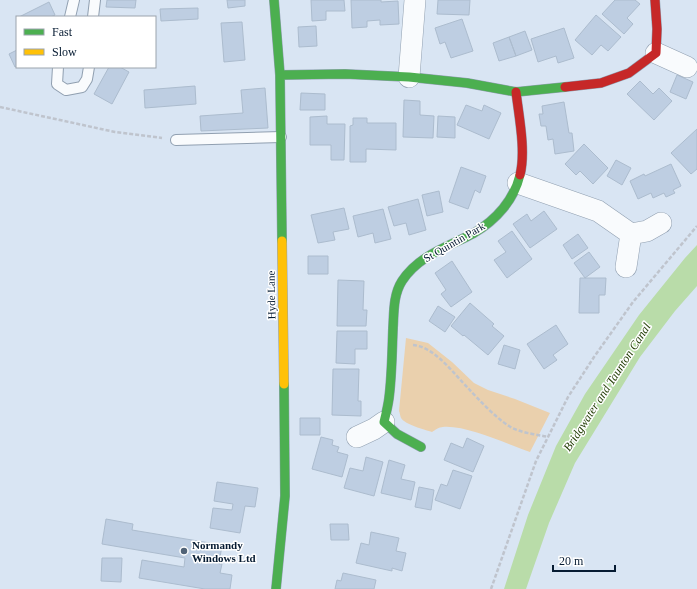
<svg xmlns="http://www.w3.org/2000/svg" width="697" height="589" viewBox="0 0 697 589" font-family="'Times New Roman',serif">
<style>
.green{fill:#ead0ad}
.water{fill:#b9dca9}
.building{fill:#becee2;stroke:#acbcce}
.lines{fill:none;stroke-linecap:round;stroke-linejoin:round}
.lane-casing{stroke:#909fb0;stroke-width:12}
.street-casing{stroke:#909fb0;stroke-width:22}
.fast-casing{stroke:#909fb0;stroke-width:10}
.slow-casing{stroke:#909fb0;stroke-width:10}
.jam-casing{stroke:#909fb0;stroke-width:10}
.path{stroke:#bfc4cd;stroke-width:2.5;stroke-dasharray:4 2;stroke-linecap:butt}
.lane{stroke:#f9fbfd;stroke-width:10}
.street{stroke:#f9fbfd;stroke-width:21}
.fast{stroke:#4caf50;stroke-width:9}
.slow{stroke:#ffc107;stroke-width:9}
.jam{stroke:#c62828;stroke-width:9}
.poi-dot{fill:#506276;stroke:#fff;stroke-width:1.5}
.labels{text-anchor:middle;stroke-width:3;stroke-linejoin:round;paint-order:stroke}
.street-label{font-size:11px;fill:#061b32;stroke:#fff}
.poi-label{font-size:11px;font-weight:bold;fill:#061b32;stroke:#fff;text-anchor:start}
.water-label{font-size:12px;font-style:italic;fill:#233e05;stroke:#fff}
</style>
<rect width="100%" height="100%" fill="#d9e5f3"/>
<!-- green -->
<path class="green" d="M406 338 428 343 452 362 474 383 488 390 515 399 550 413 530 452C507 444 466 425 443 427 439 427 435 430 432 432 425 430 404 424 401 418 400 416 400 413 399 411Z"/>
<!-- water -->
<path class="water" d="M697 245V286L675 311 640 357 575 463 549 523 526 589H504L528 515 556 446 585 394 639 315 685 258Z"/>
<!-- building -->
<path class="building" d="M107 0H136L135 8 106 7Z
M227 0H245V6L228 8Z
M311 0H344L345 11H326V20L312 21Z
M351 0H381V2L398 1 399 24 380 25V20L367 21V27L352 28Z
M438 0H470L469 15 437 14Z
M615 0H635L640 4 627 18 633 24 624 34 602 14Z
M49 2 55 15 51 17H19Z
M198 8V19L161 21 160 9Z
M596 15 621 37 608 51 601 45 592 55 575 40Z
M462 19 473 51 451 58 445 42 440 44 435 28Z
M242 22 245 60 224 62 221 23Z
M316 26 317 46 299 47 298 27Z
M564 28 574 58 558 63 556 56 538 62 531 39Z
M525 31 532 50 516 56 509 37Z
M509 37 516 56 499 61 493 43Z
M17 50V66L15 67 9 54Z
M109 67H120L129 72 112 104 94 94Z
M677 75 693 82 686 99 670 92Z
M640 81 653 94 659 88 672 101 654 120 627 94Z
M195 86 196 104 145 108 144 90Z
M265 88 268 128 201 131 200 116 243 113 241 90Z
M301 93 325 94V110H300Z
M404 100 420 101V115L434 116 433 138 403 137Z
M564 102 569 133H572L574 151 555 154 553 139 548 140 546 126H541L539 114H543L542 106Z
M466 105 482 111 484 105 501 113 489 139 457 125Z
M327 116V124H345L344 160H331V145H310V117Z
M438 116 455 117V138L437 137Z
M353 118H367V123H396V150L366 149V162H350V126L353 125Z
M697 129V169L691 174 671 153Z
M584 144 608 168 593 184 580 171 576 175 565 164Z
M616 160 631 168 622 185 607 176Z
M671 164 681 186 673 190 675 193 666 197 664 193 653 198 651 193 638 199 630 181 644 174 645 176Z
M461 167 486 176 480 193 475 190 468 209 449 202Z
M439 191 443 212 427 216 422 195Z
M418 199 426 230 409 235 406 223 394 226 388 207Z
M344 208 349 229 333 232 335 240 318 243 311 215Z
M383 209 391 239 375 243 373 233 358 237 353 216Z
M544 211 557 229 530 248 513 224 527 214 531 221Z
M512 231 532 259 507 278 494 260 506 252 498 241Z
M578 234 588 248 572 259 563 245Z
M589 252 600 267 585 278 574 263Z
M308 256H328V274H308Z
M452 261 472 292 451 307 441 294 446 290 435 273Z
M580 278H606L605 295H599V313H579Z
M338 280 364 281 363 310H367L366 326H337Z
M470 303 494 324 492 326 504 336 488 355 464 335 463 336 451 326Z
M438 306 455 317 445 332 429 321Z
M556 325 568 344 553 355 557 360 544 369 527 344Z
M337 331H367V349H355V364L336 363Z
M504 345 520 350 515 369 498 364Z
M333 369H359L358 401H361V416L332 415Z
M300 418H320V435H300Z
M321 437 333 440 332 445 339 447 337 452 348 455 342 477 312 469Z
M467 438 484 446 473 472 444 460 451 443 463 448Z
M366 457 383 462 374 496 344 488 350 468 363 471Z
M389 460 405 465 401 479 415 482 411 500 381 493Z
M453 470 472 476 460 509 435 500 441 484 447 486Z
M217 482 258 488 255 507 245 506 240 533 210 528 213 508 232 510 233 504 214 501Z
M419 487 434 490 431 510 415 507Z
M106 519 133 524 132 530 222 545 219 564H222L220 573 232 575 230 589H205L139 578 142 560 184 567 185 558 102 544Z
M330 524H348L349 540H331Z
M371 532 399 538 396 551 406 553 402 571 392 568V571L356 563 361 543 369 545Z
M102 558H122L121 582 101 581Z
M343 573 376 580 374 589H335L337 580 341 581Z"/>
<g class="lines">
<!-- lane casing -->
<g class="lane-casing">
<path id="lane" d="M70 17 74 0
M93 17 95 0
M58 67 57 84 66 90 82 87 87 79 89 67
M176 140 281 137"/>
</g>
<!-- street casing -->
<g class="street-casing">
<path id="street" d="M656 53 687 67
M409 77 415 0
M518 183 598 211 631 234 647 231 661 223
M626 267 631 234
M357 437 374 429 384 422"/>
</g>
<!-- fast casing -->
<g class="fast-casing">
<path id="fast" d="M274 0 280 75 282 241
M280 75 345 74 409 77 467 83 516 92 565 87
M421 447 397 434 384 422C386 414 388 406 389 398 392 375 392 351 393 328 394 313 393 295 402 281 419 255 448 247 474 233 496 220 514 200 520 175
M276 589 285 496 284 384"/>
</g>
<!-- slow casing -->
<g class="slow-casing">
<path id="slow" d="M282 241 284 384"/>
</g>
<!-- jam casing -->
<g class="jam-casing">
<path id="jam" d="M565 87 601 83 629 73 656 53 657 29 655 0
M516 92C519 117 526 151 520 175"/>
</g>
<!-- path -->
<path class="path" d="M0 107 115 132 162 138
M413 345C435 347 454 374 468 388 479 400 496 418 509 426 520 433 535 434 548 437
M491 589 536 461 568 397 594 357 633 302 697 226"/>
<!-- lane -->
<use href="#lane" class="lane"/>
<!-- street -->
<use href="#street" class="street"/>
<!-- fast -->
<use href="#fast" class="fast"/>
<!-- slow -->
<use href="#slow" class="slow"/>
<!-- jam -->
<use href="#jam" class="jam"/>
</g>
<!-- markers -->
<circle class="poi-dot" cx="184" cy="551" r="4"/>
<g class="labels">
<!-- street labels -->
<g class="street-label">
<text transform="translate(454 242) rotate(-30)" y="4">St Quintin Park</text>
<text transform="translate(271 295) rotate(-91)" y="4">Hyde Lane</text>
</g>
<!-- poi labels -->
<g class="poi-label">
<text x="192" y="549">Normandy<tspan x="192" dy="13">Windows Ltd</tspan></text>
</g>
<!-- water labels -->
<g class="water-label">
<text transform="translate(607 387) rotate(-57)" y="4">Bridgwater and Taunton Canal</text>
</g>
</g>
<!-- legend -->
<rect x="16" y="16" width="140" height="52" fill="#ffffff" stroke="#9ba4ad"/>
<rect x="24" y="29" width="20" height="6" fill="#4caf50" stroke="#9ba4ad"/>
<text x="52" y="36" font-size="12" fill="#061b32">Fast</text>
<rect x="24" y="49" width="20" height="6" fill="#ffc107" stroke="#9ba4ad"/>
<text x="52" y="56" font-size="12" fill="#061b32">Slow</text>
<!-- scale -->
<path d="M553 565v6h62v-6" fill="none" stroke="#061b32" stroke-width="2"/>
<text x="559" y="565" font-size="12" fill="#061b32" stroke="#ffffff" stroke-width="3" paint-order="stroke">20 m</text>
</svg>
